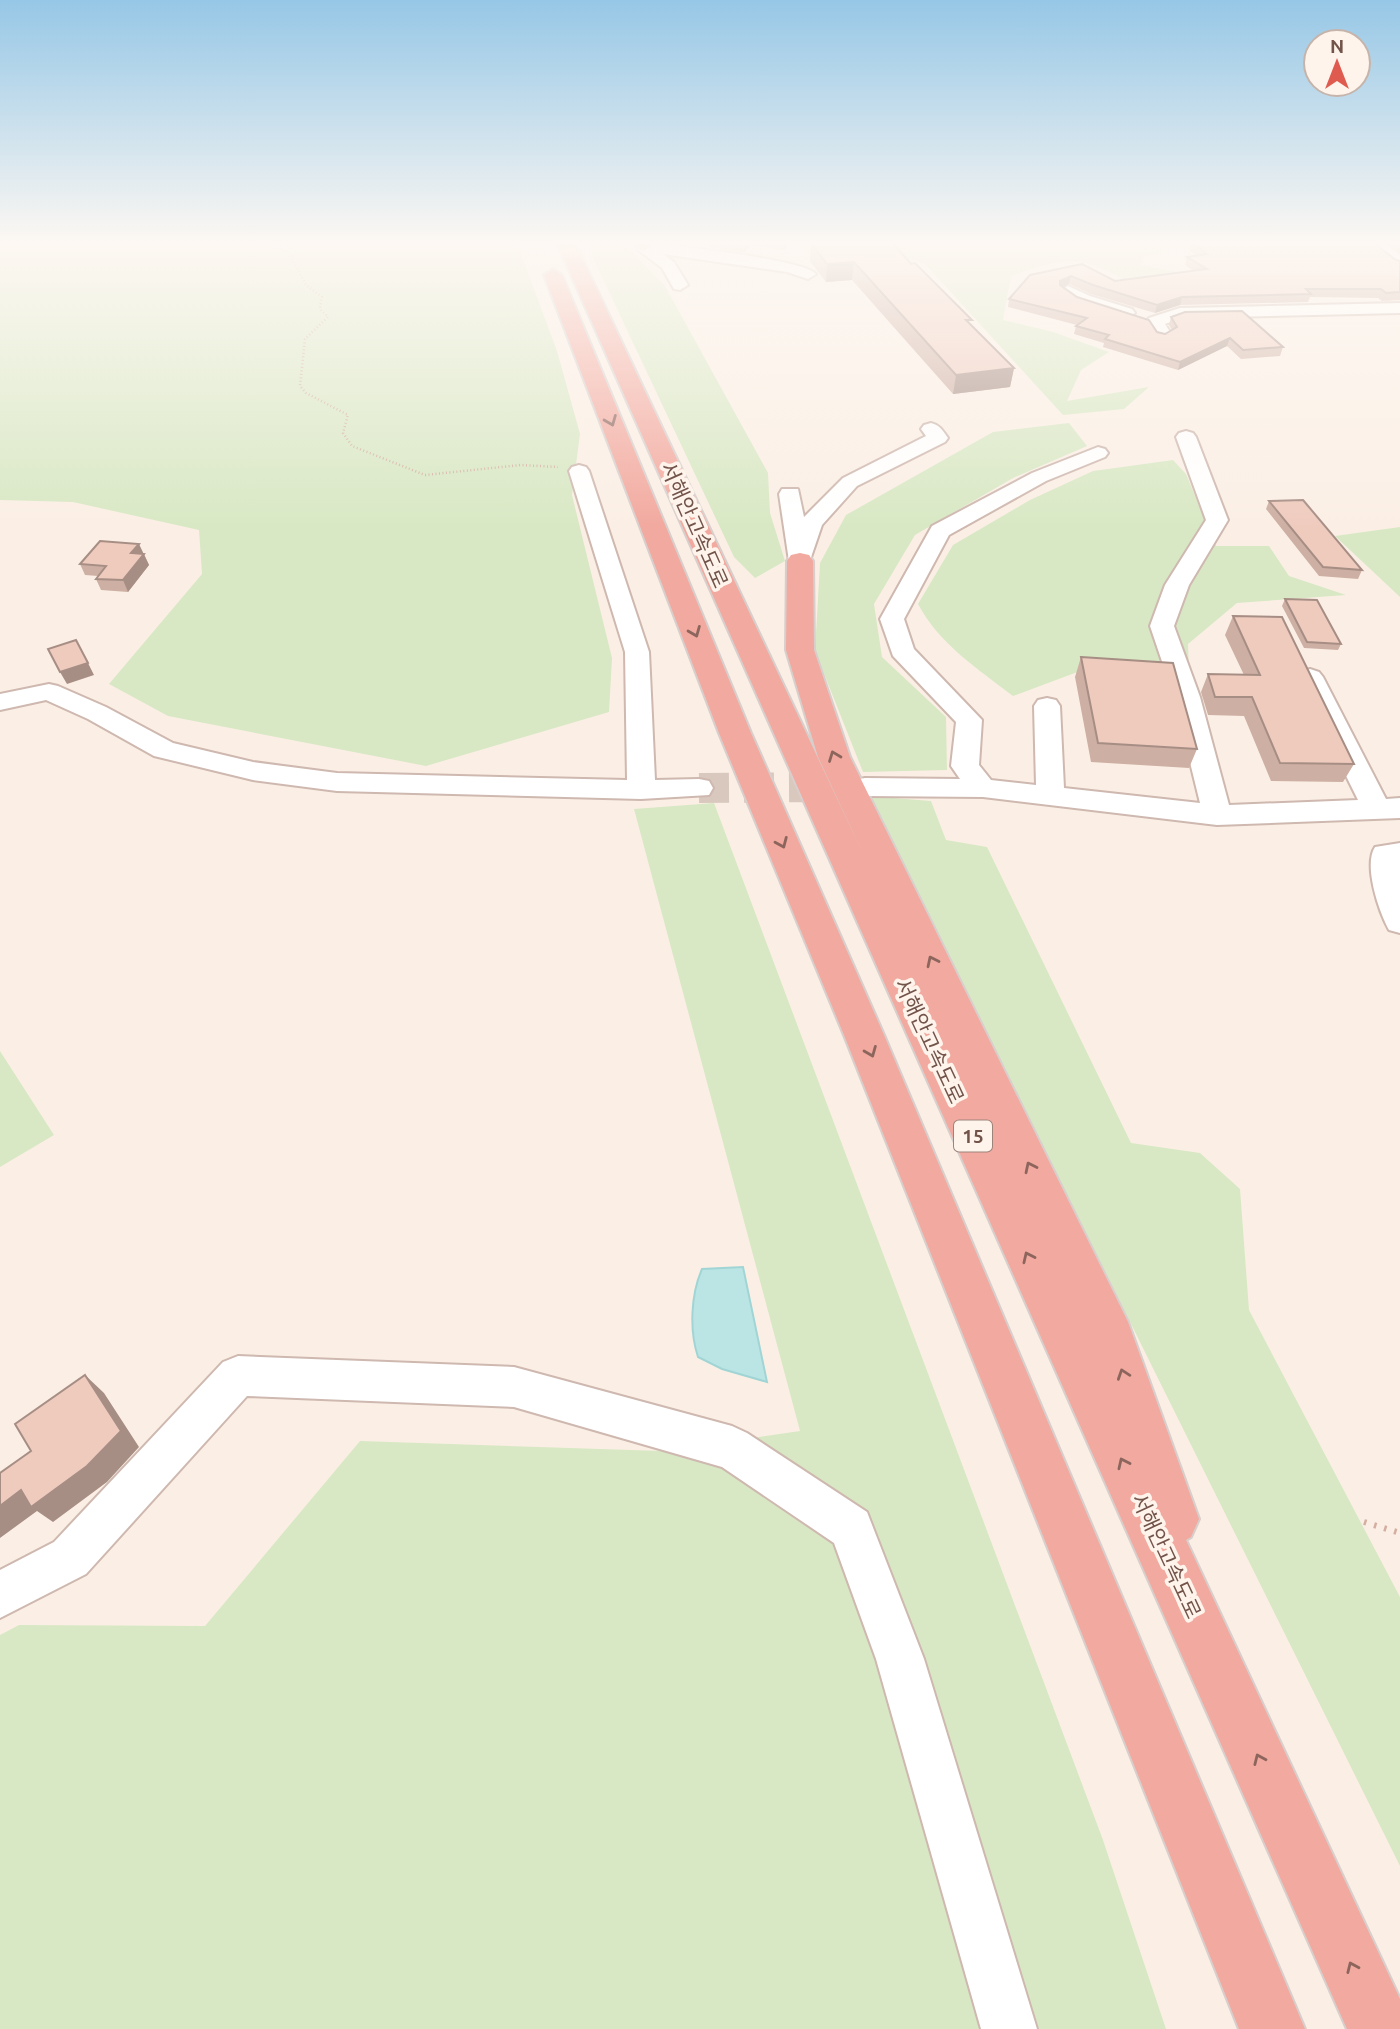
<svg xmlns="http://www.w3.org/2000/svg" width="1400" height="2029" viewBox="0 0 1400 2029" font-family="Ubuntu,'Noto Sans KR',sans-serif">
<style>
.green{fill:#d8e8c4}
.water{fill:#bbe4e4;stroke:#a1d5d5;stroke-width:2}
.lines{fill:none;stroke-linecap:round;stroke-linejoin:round}
.minor-tunnel{stroke:#d9c8be;stroke-width:30;stroke-dasharray:30 15;stroke-linecap:butt}
.minor-casing{stroke:#ceb8af;stroke-width:4}
.highway-casing{stroke:#d8cfcd;stroke-width:4}
.path-far1{stroke:#d4aea1;stroke-width:2.5;stroke-dasharray:1 2.5;stroke-linecap:butt}
.path{stroke:#d4aea1;stroke-width:6;stroke-dasharray:2.5 8;stroke-linecap:butt}
.minor{fill:#fff;fill-rule:evenodd}
.highway{fill:#f2a99f;fill-rule:evenodd}
.wall{fill:#ceafa3}
.shaded-wall{fill:#a78e85}
.building{fill:#efcbbe;stroke:#a78e85;stroke-width:2}
.oneway{stroke:#8c655c}
.labels{text-anchor:middle;stroke-width:7;stroke-linejoin:round;paint-order:stroke}
.shield{fill:#fef4eb;stroke:#9d847b;stroke-width:2}
.shield-label{font-size:19px;font-weight:bold;fill:#73544b}
.street-label{font-size:21px;fill:#73544b;stroke:#fef4eb}
</style>
<rect width="100%" height="100%" fill="#fbefe5"/>
<!-- green -->
<path class="green" d="M0 243H517L557 351 580 434 572 495 612 658 609 712 426 766 168 716 109 684 202 574 199 530 73 502 0 500Z
M586 243H623L665 286 768 473 770 513 785 561 755 578 734 557Z
M854 243H1230L1227 249 1183 248 1143 257 1140 265 1202 276 1134 286C1086 255 1065 256 1011 276L1003 320 1053 332 1109 352 1081 370 1067 401 1149 387 1124 409 1063 415 925 264Z
M1069 423 1087 446 1013 478 915 535 874 604 882 657 946 717 947 770 863 772 815 651 820 563 846 515 993 432Z
M1173 460 1186 474 1216 546H1269L1289 576 1346 595 1237 603 1188 644 1189 673 1107 661 1013 696C978 669 939 644 918 604L953 545 1030 500 1093 471Z
M1400 527V597L1335 536Z
M869 796 931 801 946 840 987 847 1131 1143 1200 1153 1240 1189 1249 1310 1400 1597V1866Z
M714 803 1103 1840 1166 2029H0V1635L19 1625 205 1626 360 1441 662 1451 800 1431 634 809Z
M0 1051 54 1135 0 1167Z"/>
<!-- water -->
<path class="water" d="M743 1267 767 1382 722 1369 698 1357C689 1330 691 1294 702 1269Z"/>
<g class="lines">
<!-- minor-tunnel -->
<path class="minor-tunnel" d="M699 788 841 787"/>
<!-- minor casing -->
<g class="minor-casing">
<path id="minor" d="M637 243H658C685 248 802 259 816 274L808 279 787 272 663 254 674 262 688 285 680 290 674 289 662 268 637 249Z
M1365 243H1384L1400 255V268L1394 266Z
M1068 286 1090 296 1132 309 1135 313 1126 318 1078 304 1060 291Z
M1400 303V313L1182 318 1165 324 1172 335 1163 340 1157 339 1146 322 1149 318 1180 308Z
M931 423C940 425 943 431 948 438L945 442 857 486 822 525 808 566H792L789 561 779 494 782 489H798L804 517 843 478 926 436 921 429 924 425Z
M1186 431 1193 433 1196 437 1228 520 1189 585 1174 626 1200 697 1229 805 1358 800 1297 677 1301 672 1310 669 1319 672 1323 677 1386 799 1400 798V818L1217 825 983 797 865 796 855 794 851 787 855 780 865 778 960 779 951 766 956 722 893 656 880 619 932 526 1032 473 1098 447 1105 449 1108 453 1105 457 1046 481 949 535 904 619 914 649 982 720 979 765 991 780 1036 785 1034 706 1038 700 1047 698 1056 700 1060 706 1064 788 1200 803 1174 697 1150 626 1165 585 1206 520 1176 437 1179 433Z
M579 465 586 467 589 471 649 652 655 780 699 779 709 781 713 788 709 795 641 799 337 791 253 780 154 756 88 719 46 700 0 710V694L49 684 58 686 106 707 173 743 253 762 337 773 627 780 625 652 569 471 572 467Z
M1400 843V933L1389 930C1379 912 1363 865 1375 847Z
M238 1356 514 1367 732 1426 747 1433 867 1512 924 1659 1037 2029H981L876 1659 834 1543 722 1467 514 1407 247 1396 86 1574 0 1618V1570L54 1542 223 1362Z"/>
</g>
<!-- highway casing -->
<g class="highway-casing">
<path id="highway" d="M557 243H575L866 860 818 757 786 650 787 561 791 555 800 553 809 555 813 561 814 650 850 757 1128 1322 1199 1519 1191 1537 1186 1540 1400 1999V2029H1347Z
M630 243H650L652 246 643 251Z
M553 269 562 275 751 733 884 1035 1305 2029H1239L844 1035 719 733 544 275Z"/>
</g>
<!-- path-far1 -->
<path class="path-far1" d="M270 243 289 253 306 285 322 297 320 309 328 317 305 339 300 386 306 393 348 415 343 433 352 446 425 475 521 465 558 467"/>
<!-- path -->
<path class="path" d="M1364 1522 1400 1533"/>
<!-- minor -->
<use href="#minor" class="minor"/>
<!-- highway -->
<use href="#highway" class="highway"/>
</g>
<!-- wall -->
<path class="wall" d="M709 243H789L784 250 751 245 744 252 709 247Z
M811 243 911 264 1014 368 1010 387 953 394 852 280 826 282 810 261Z
M1192 243H1374L1396 260 1400 261V300L1382 301 1378 298 1310 297 1308 302 1180 305 1155 313 1091 294 1069 284 1063 287 1077 297 1157 332 1165 334 1172 330 1169 325 1171 317 1283 347 1280 356 1241 359 1227 346 1178 370 1103 347 1104 343 1074 334 1076 326 1077 325 1008 307 1009 299 1082 264 1115 281 1194 271 1185 265 1187 257 1197 256 1190 251Z
M1388 243H1400V252Z
M1269 501 1362 570 1358 579 1319 576 1266 509Z
M143 554H144L149 565 128 592 101 590 96 579 98 576 85 575 80 564Z
M1285 599 1341 644 1338 650 1304 648 1282 606Z
M1233 616 1354 764 1343 782 1271 781 1244 716 1208 715 1201 692 1208 674 1244 675 1225 635Z
M1081 657 1197 749 1189 768 1091 762 1075 677Z"/>
<!-- shaded-wall -->
<path class="shaded-wall" d="M745 243H751V245L744 252Z
M784 243H789L784 250Z
M854 262 852 280 826 282 827 264Z
M1071 276 1069 284 1059 289 1060 281Z
M1182 297 1180 305 1155 313 1157 305Z
M1230 338 1227 346 1178 370 1180 362Z
M1014 368 1010 387 953 394 956 375Z
M139 544 149 565 128 592 123 580 131 553Z
M88 663 94 675 67 684 60 672Z
M85 1375 104 1393 139 1447 107 1482 53 1522 37 1511 0 1538V1506L21 1490Z"/>
<!-- building -->
<path class="building" d="M811 243H893L911 264 915 263 972 320H966L1014 368 956 375 854 262 827 264Z
M1193 243H1374L1396 260 1400 261V292L1386 293 1381 289H1306L1311 294 1182 297 1157 305 1093 285 1071 276 1060 281V285L1077 297 1149 320 1157 332 1165 334 1177 327 1171 317 1185 312 1242 311 1283 347 1243 350 1230 338 1180 362 1105 339 1109 335 1076 326 1087 318 1009 299 1030 275 1082 264 1115 281 1207 269 1187 257 1207 254Z
M1303 500 1362 570 1323 567 1269 501Z
M100 541 139 544 131 553 144 554 123 580 96 579 106 566 80 564Z
M1285 599 1317 600 1341 644 1307 642Z
M1233 616 1282 617 1354 764 1280 763 1252 697H1215L1208 674 1260 675Z
M76 640 88 663 60 672 48 649Z
M1081 657 1173 663 1197 749 1098 743Z
M85 1375 121 1431 87 1466 31 1507 21 1490 0 1506V1473L31 1451 15 1424Z"/>
<!-- one-way arrows -->
<defs><path id="oneway-chevron" d="M-2-3.5L2.5 0L-2 3.5" fill="none" stroke-width="1.6" stroke-linecap="round" stroke-linejoin="round" transform="scale(1.75)"/></defs>
<g class="oneway">
<use href="#oneway-chevron" transform="translate(611 421) rotate(68)"/>
<use href="#oneway-chevron" transform="translate(695 632) rotate(68)"/>
<use href="#oneway-chevron" transform="translate(834 756) rotate(-111)"/>
<use href="#oneway-chevron" transform="translate(782 843) rotate(67)"/>
<use href="#oneway-chevron" transform="translate(932 961) rotate(-116)"/>
<use href="#oneway-chevron" transform="translate(871 1052) rotate(68)"/>
<use href="#oneway-chevron" transform="translate(1030 1167) rotate(-116)"/>
<use href="#oneway-chevron" transform="translate(1028 1257) rotate(-115)"/>
<use href="#oneway-chevron" transform="translate(1123 1374) rotate(-109)"/>
<use href="#oneway-chevron" transform="translate(1123 1463) rotate(-115)"/>
<use href="#oneway-chevron" transform="translate(1259 1759) rotate(-114)"/>
<use href="#oneway-chevron" transform="translate(1352 1967) rotate(-114)"/>
</g>
<!-- sky -->
<linearGradient id="sky" x2="0" y2="1"><stop stop-color="#96c7e6"/><stop offset="0.46" stop-color="#fdf8f3"/><stop offset="1" stop-color="#fdf8f3" stop-opacity="0"/></linearGradient>
<rect width="1400" height="528" fill="url(#sky)"/>
<g class="labels">
<!-- shield labels -->
<rect class="shield" x="954" y="1120.5" width="38" height="31" rx="5"/>
<g class="shield-label">
<text x="973" y="1143">15</text>
</g>
<!-- street labels -->
<g class="street-label">
<text transform="translate(694 525) rotate(66)" y="7">서해안고속도로</text>
<text transform="translate(929 1041) rotate(65)" y="7">서해안고속도로</text>
<text transform="translate(1166 1556) rotate(65)" y="7">서해안고속도로</text>
</g>
</g>
<!-- north arrow -->
<g transform="translate(1337 63)"><circle r="33" fill="#fef4eb" stroke="#c6b4ab" stroke-width="2"/>
<path d="M0-5L12 26L0 18L-12 26Z" fill="#df5b50"/>
<text y="-10" font-size="19" font-weight="bold" text-anchor="middle" fill="#73544b">N</text>
</g>
</svg>
